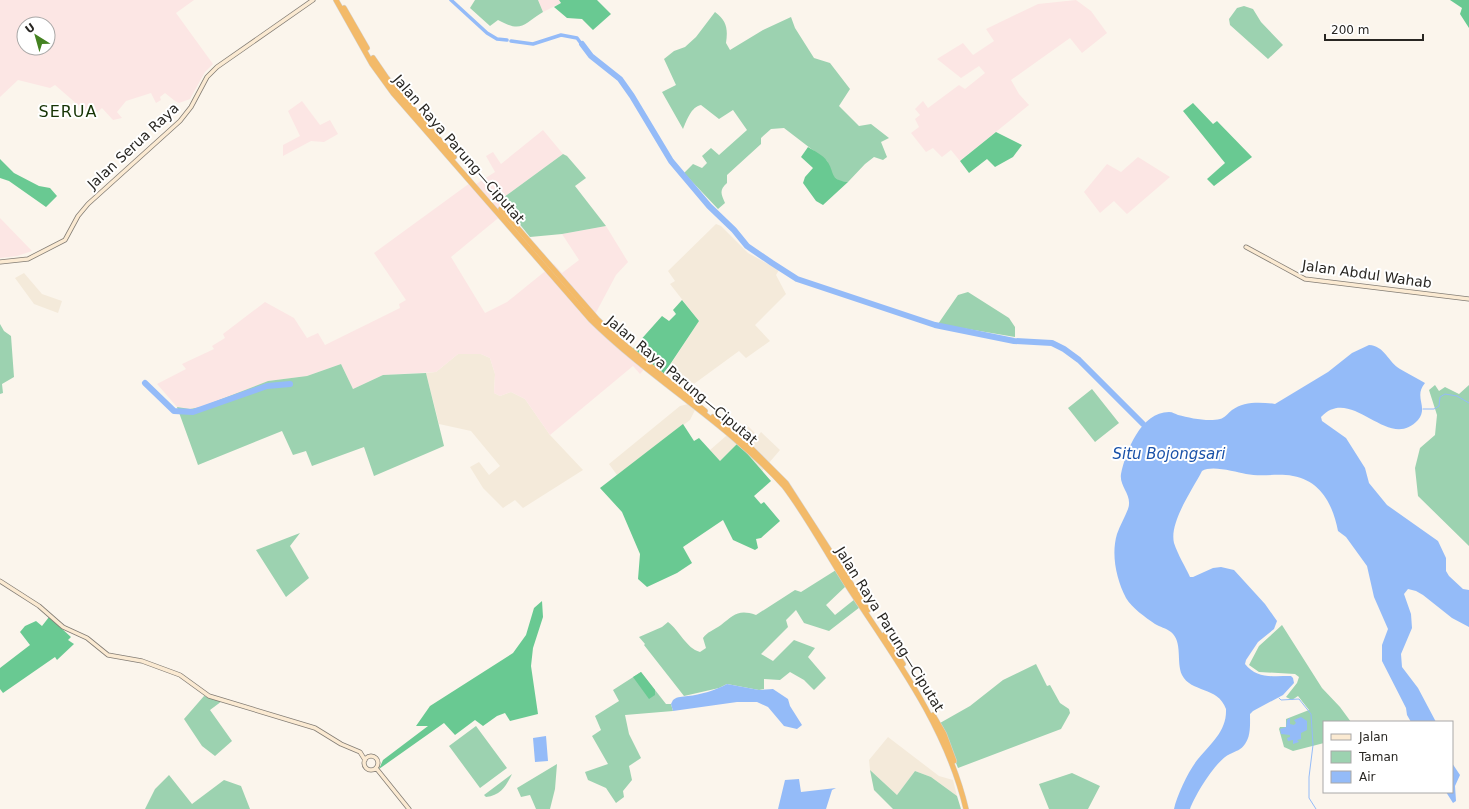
<svg xmlns="http://www.w3.org/2000/svg" width="1469" height="809" viewBox="0 0 1469 809" font-family="'DejaVu Sans',sans-serif">
<style>
.built{fill:#f4eada}
.industrial{fill:#fce6e4;fill-rule:evenodd}
.green{fill:#9cd2b0}
.forest{fill:#69c992}
.water{fill:#94bbf8}
.lines{fill:none;stroke-linecap:round;stroke-linejoin:round}
.stream{stroke:#94bbf8;stroke-width:1}
.canal{stroke:#94bbf8;stroke-width:3.5}
.river{stroke:#94bbf8;stroke-width:6}
.secondary-casing{stroke:#837d75;stroke-width:5}
.highway-casing{stroke:#d4d4d3;stroke-width:6}
.secondary{stroke:#fbead2;stroke-width:3.5}
.highway{stroke:#f3ba69;stroke-width:5}
.labels{text-anchor:middle;stroke-width:4;stroke-linejoin:round;paint-order:stroke}
.street-label{font-size:14px;fill:#282622;stroke:#fff}
.water-label{font-size:15px;font-style:italic;fill:#1a52a9;stroke:#fff}
.quarter-label{font-size:16px;letter-spacing:1px;fill:#163405;stroke:#fff}
</style>
<rect width="100%" height="100%" fill="#fbf5ec"/>
<!-- built -->
<path class="built" d="M716 224 721 226 748 253 779 270 776 275 786 294 755 325 770 341 746 358 739 351 687 389 665 373 699 321 670 284 675 281 668 271Z
M24 273 42 294 62 301 58 313 34 304 15 278Z
M458 354H481L490 358 495 374 494 393 500 396 511 392 525 399 550 435 583 470 523 508 515 500 503 508 483 488 470 467 479 462 489 475 500 466 471 431 439 424 426 373 436 372Z
M688 404 695 410 690 420 617 475 609 464 680 406Z
M746 424 758 436 761 432 780 450 762 471 738 444 720 461 710 450 734 429 737 432Z
M888 737 939 776 953 780 957 796 931 777 915 771 897 795 870 770 869 760Z"/>
<!-- industrial -->
<path class="industrial" d="M0 0H194L176 13 213 64 205 72 190 99 179 103 175 101 165 93 160 97 161 100 156 103 151 93 126 101 117 112 122 118 113 120 102 108 92 117 55 85 50 88 18 80 0 97ZM24 24H48V48H24Z
M538 0H559L561 3 543 12Z
M1076 0 1091 11 1107 33 1082 53 1070 38 1011 80 1019 94 1029 105 960 161 951 150 942 157 933 148 926 152 911 133 919 127 915 119 920 115 915 109 923 101 928 108 959 85 965 89 985 73 979 66 961 78 937 59 963 43 973 55 994 41 986 29 1038 4Z
M302 101 320 125 330 120 338 134 324 142 311 141 283 156V145L300 136 288 111Z
M543 130 563 154 500 200 508 210 451 257 485 313 507 302 554 264 562 273 579 260 562 234 606 226 628 262 616 275 592 320 646 367 640 374 633 366 550 435 525 399 511 392 500 396 494 393 495 374 490 358 481 354H458L436 372 383 375 353 389 341 364 307 376 268 381 202 407 190 409 177 407 157 384 186 369 182 364 214 349 212 346 225 338 223 334 265 302 294 318 307 338 318 333 325 345 400 308 399 304 406 300 374 253 470 183 473 186 495 172 486 156 493 152 501 164Z
M1138 157 1170 177 1127 214 1114 201 1100 213 1084 192 1107 164 1121 172Z
M0 218 32 251 17 256 0 258Z"/>
<!-- green -->
<path class="green" d="M475 0H538L543 12C522 25 522 33 498 20L490 26 470 8Z
M1244 6 1253 9 1261 22 1283 45 1268 59 1230 25 1229 19 1237 8Z
M715 12C727 21 728 29 726 43L730 50 763 30 791 17 795 28 814 58 830 63 850 89 839 106 859 126 871 124 889 138 881 142 887 157 883 160 874 157 865 164 848 182 839 181 832 175 827 161 784 128 771 129 761 138V144L727 175V183C719 190 721 194 725 203L718 209 684 173 693 164 702 168 707 163 702 156 711 148 719 155 747 130 733 110 719 119 701 105C691 107 687 120 683 129L662 92 676 85 664 59 674 51 685 47 696 37Z
M563 154 567 156 586 178 575 186 606 226 562 234 530 237 500 200Z
M968 292 1009 318 1015 327V337L938 324 958 295Z
M0 324 4 331 11 336 14 377 2 384 3 393 0 394Z
M341 364 353 389 383 375 426 373 444 446 374 476 364 447 312 466 306 451 293 455 282 431 198 465 177 407 190 409 201 407 268 381 307 376Z
M1435 385 1439 391 1445 387 1459 394 1469 385V546L1418 496 1415 468 1420 448 1435 435 1437 415 1429 390Z
M1092 389 1119 423 1095 442 1068 408Z
M300 533 290 546 309 578 286 597 256 550Z
M836 570 846 586 826 605 835 615 855 599 860 607 829 631 804 623 796 610 786 620 788 627 761 654 773 661 794 640 815 648 808 657 826 678 814 690 804 680 790 672 780 680 764 679V689L759 690 727 684 719 688 684 696 644 645 645 644 639 637 662 627 668 622C680 631 686 648 700 652L706 648 703 638C707 632 714 630 721 625 734 615 738 609 756 615L795 590 801 592Z
M1282 625 1322 688 1340 707 1351 722H1324V743L1293 751 1284 747 1279 729 1280 727H1286V719L1309 710 1298 696 1292 700 1286 697 1297 683 1299 677 1295 674 1259 672 1249 665 1259 646Z
M1036 664 1047 686 1050 685 1060 703 1069 709 1070 713 1061 729 958 768 940 723 970 706 1003 680Z
M641 672 666 704H671L673 711 625 715 629 734 641 758 629 766 632 780 623 791 624 797 616 803 606 788 588 780 585 772 608 764 592 736 601 730 595 716 619 701 613 690Z
M204 696 222 701 210 710 232 741 215 756 202 746 184 719Z
M476 726 507 768 480 788 449 746Z
M557 764 555 789 550 809H536L530 795 521 797 517 788Z
M870 770 897 795 915 771 931 777 957 796 961 809H893L874 790Z
M1072 773 1100 786 1088 809H1049L1039 784Z
M512 774C506 786 501 795 486 797L484 795Z
M169 775 192 804 224 780 241 786 250 809H145L155 789Z"/>
<!-- forest -->
<path class="forest" d="M559 0H597L611 14 593 30 582 19 567 18 554 7 561 3Z
M1450 0H1469V28L1460 14 1462 8Z
M1193 103 1213 124 1217 121 1252 157 1214 186 1207 179 1225 163 1183 111Z
M996 132 1022 145 1013 157 995 167 987 159 969 173 960 161Z
M808 147C814 151 823 155 827 161 835 172 829 180 848 182L823 205 816 201 803 183 805 177 813 168 801 157Z
M0 159 14 173 39 186 50 188 57 196 46 207 9 181 0 178Z
M682 300 699 321 661 378 629 353 662 316 669 321 676 314 673 310Z
M683 424 694 441 699 438 720 461 738 443 771 481 754 496 761 504 764 502 780 521 761 538 756 539 758 548 755 550 733 540 723 520 683 547 692 563 677 573 647 587 638 579 640 554 622 512 600 488Z
M542 601 543 617 533 648 531 666 538 714 510 721 505 713 497 716 483 726 475 720 455 735 444 723 379 769 383 760 428 726H416L430 706 513 653 526 635 534 608Z
M49 617 71 637 68 640 74 644 57 660 55 657 3 693 0 689V668L30 645 20 632 25 626 36 621 42 626Z
M641 672 655 690V695L649 699 633 677Z"/>
<!-- water -->
<path class="water" d="M1369 345C1385 346 1388 362 1400 369 1408 374 1417 378 1425 383 1413 397 1429 407 1418 420 1388 453 1352 384 1321 417L1322 421 1346 438 1365 468 1369 483 1387 505 1438 541 1446 558V571L1449 576 1463 589 1469 590V627L1452 618 1423 595 1416 591 1408 589 1404 594 1411 614 1412 628 1401 654 1402 667 1418 688 1436 722H1411L1407 715 1406 708 1382 661V645L1388 629 1374 597 1367 566 1346 537 1338 531C1333 505 1321 481 1293 476 1278 473 1262 477 1246 474 1235 472 1212 465 1202 471 1193 489 1169 522 1174 543 1178 555 1185 566 1190 577H1193L1213 568 1221 567 1234 570 1265 604 1277 621 1274 629 1258 642 1246 660 1245 664C1257 679 1273 676 1291 676L1293 678 1294 683 1283 695 1253 711 1250 714C1250 724 1251 736 1245 744 1241 750 1236 751 1230 754 1216 760 1195 795 1190 809H1174C1177 795 1189 770 1198 759 1211 743 1227 731 1226 709 1218 686 1191 693 1182 675 1176 662 1183 642 1171 632 1166 628 1160 627 1155 624 1145 617 1132 608 1126 598 1116 579 1111 554 1117 534 1120 525 1125 517 1128 509 1133 495 1119 487 1121 474 1126 451 1141 412 1169 412 1173 412 1175 414 1178 415 1190 418 1208 422 1220 419 1225 418 1228 413 1232 410 1244 401 1261 402 1275 404L1328 372 1352 353Z
M727 684 759 690 773 689 788 699 790 706 802 725 797 729 784 726 768 707 757 702H737L673 711 671 704 673 700C678 696 682 697 688 696 700 695 716 690 727 684Z
M1301 717 1307 721V730L1301 733V739L1297 740 1299 742 1293 744V740L1288 741 1287 738 1290 737V735L1281 734 1280 729 1286 727 1287 720 1290 718V724L1294 725 1296 723 1294 720Z
M546 736 548 761 535 762 533 738Z
M1452 763 1460 775 1455 786 1456 801 1453 803 1446 792H1452Z
M799 779 801 792 836 788 832 790 826 809H778L785 780Z"/>
<g class="lines">
<!-- stream -->
<path class="stream" d="M1423 409H1434L1439 406 1440 397 1445 394 1457 396 1469 403
M1279 698 1281 700 1299 699 1311 714 1313 745 1309 777V798L1316 809"/>
<!-- canal -->
<path class="canal" d="M451 0 487 33 497 39 507 40
M511 41 533 44 561 35 577 38 580 42"/>
<!-- river -->
<path class="river" d="M582 44 591 56 620 79 632 96 671 161 709 206 734 230 747 246 772 263 797 279 935 325 1014 341 1052 343 1064 349 1079 360 1143 424
M145 383 174 411 193 412 267 386 290 384"/>
<!-- secondary casing -->
<g class="secondary-casing">
<path id="secondary" d="M1246 247 1305 279 1469 299
M0 262 28 259 65 240 78 216 88 204 180 121 191 107 207 77 217 67 313 0
M0 581 39 606 63 627 87 638 108 655 142 661 180 675 209 696 315 728 341 744 360 752 365 760
M364 763a7 7 0 1 1 14 0a7 7 0 1 1-14 0Z
M376 768 409 809"/>
</g>
<!-- highway casing -->
<g class="highway-casing">
<path id="highway" d="M336 0 372 64 393 93 591 320C652 380 727 423 784 486 809 519 828 556 851 591 896 659 947 728 966 809
M344 8 367 48
M373 58 386 77 454 157
M501 209 597 319 620 341 705 411
M713 417 752 449 786 483 868 610
M884 635 903 664
M933 715 944 734 954 761"/>
</g>
<!-- secondary -->
<use href="#secondary" class="secondary"/>
<!-- highway -->
<use href="#highway" class="highway"/>
</g>
<g class="labels">
<!-- street labels -->
<g class="street-label">
<text transform="translate(133 146) rotate(-43)" y="5">Jalan Serua Raya</text>
<text transform="translate(459 149) rotate(49)" y="5">Jalan Raya Parung—Ciputat</text>
<text transform="translate(1367 274) rotate(8)" y="5">Jalan Abdul Wahab</text>
<text transform="translate(682 380) rotate(40)" y="5">Jalan Raya Parung—Ciputat</text>
<text transform="translate(890 629) rotate(58)" y="5">Jalan Raya Parung—Ciputat</text>
</g>
<!-- water labels -->
<g class="water-label">
<text x="1169" y="459">Situ Bojongsari</text>
</g>
<!-- quarter labels -->
<g class="quarter-label">
<text x="68" y="117">SERUA</text>
</g>
</g>
<!-- legend -->
<rect x="1323" y="721" width="130" height="72" fill="#ffffff" stroke="#a9a8a7"/>
<rect x="1331" y="734" width="20" height="6" fill="#fbead2" stroke="#a9a8a7"/>
<text x="1359" y="741" font-size="12" fill="#282622">Jalan</text>
<rect x="1331" y="751" width="20" height="12" fill="#9cd2b0" stroke="#a9a8a7"/>
<text x="1359" y="761" font-size="12" fill="#282622">Taman</text>
<rect x="1331" y="771" width="20" height="12" fill="#94bbf8" stroke="#a9a8a7"/>
<text x="1359" y="781" font-size="12" fill="#282622">Air</text>
<!-- north arrow -->
<g transform="translate(36 36) rotate(323)"><circle r="19" fill="#ffffff" stroke="#a9a8a7"/>
<path d="M0-3L7 15L0 10L-7 15Z" fill="#448221"/>
<text y="-6" font-size="11" font-weight="bold" text-anchor="middle" fill="#282622">U</text>
</g>
<!-- scale -->
<path d="M1325 34v6h98v-6" fill="none" stroke="#282622" stroke-width="2"/>
<text x="1331" y="34" font-size="12" fill="#282622" stroke="#ffffff" stroke-width="3" paint-order="stroke">200 m</text>
</svg>
